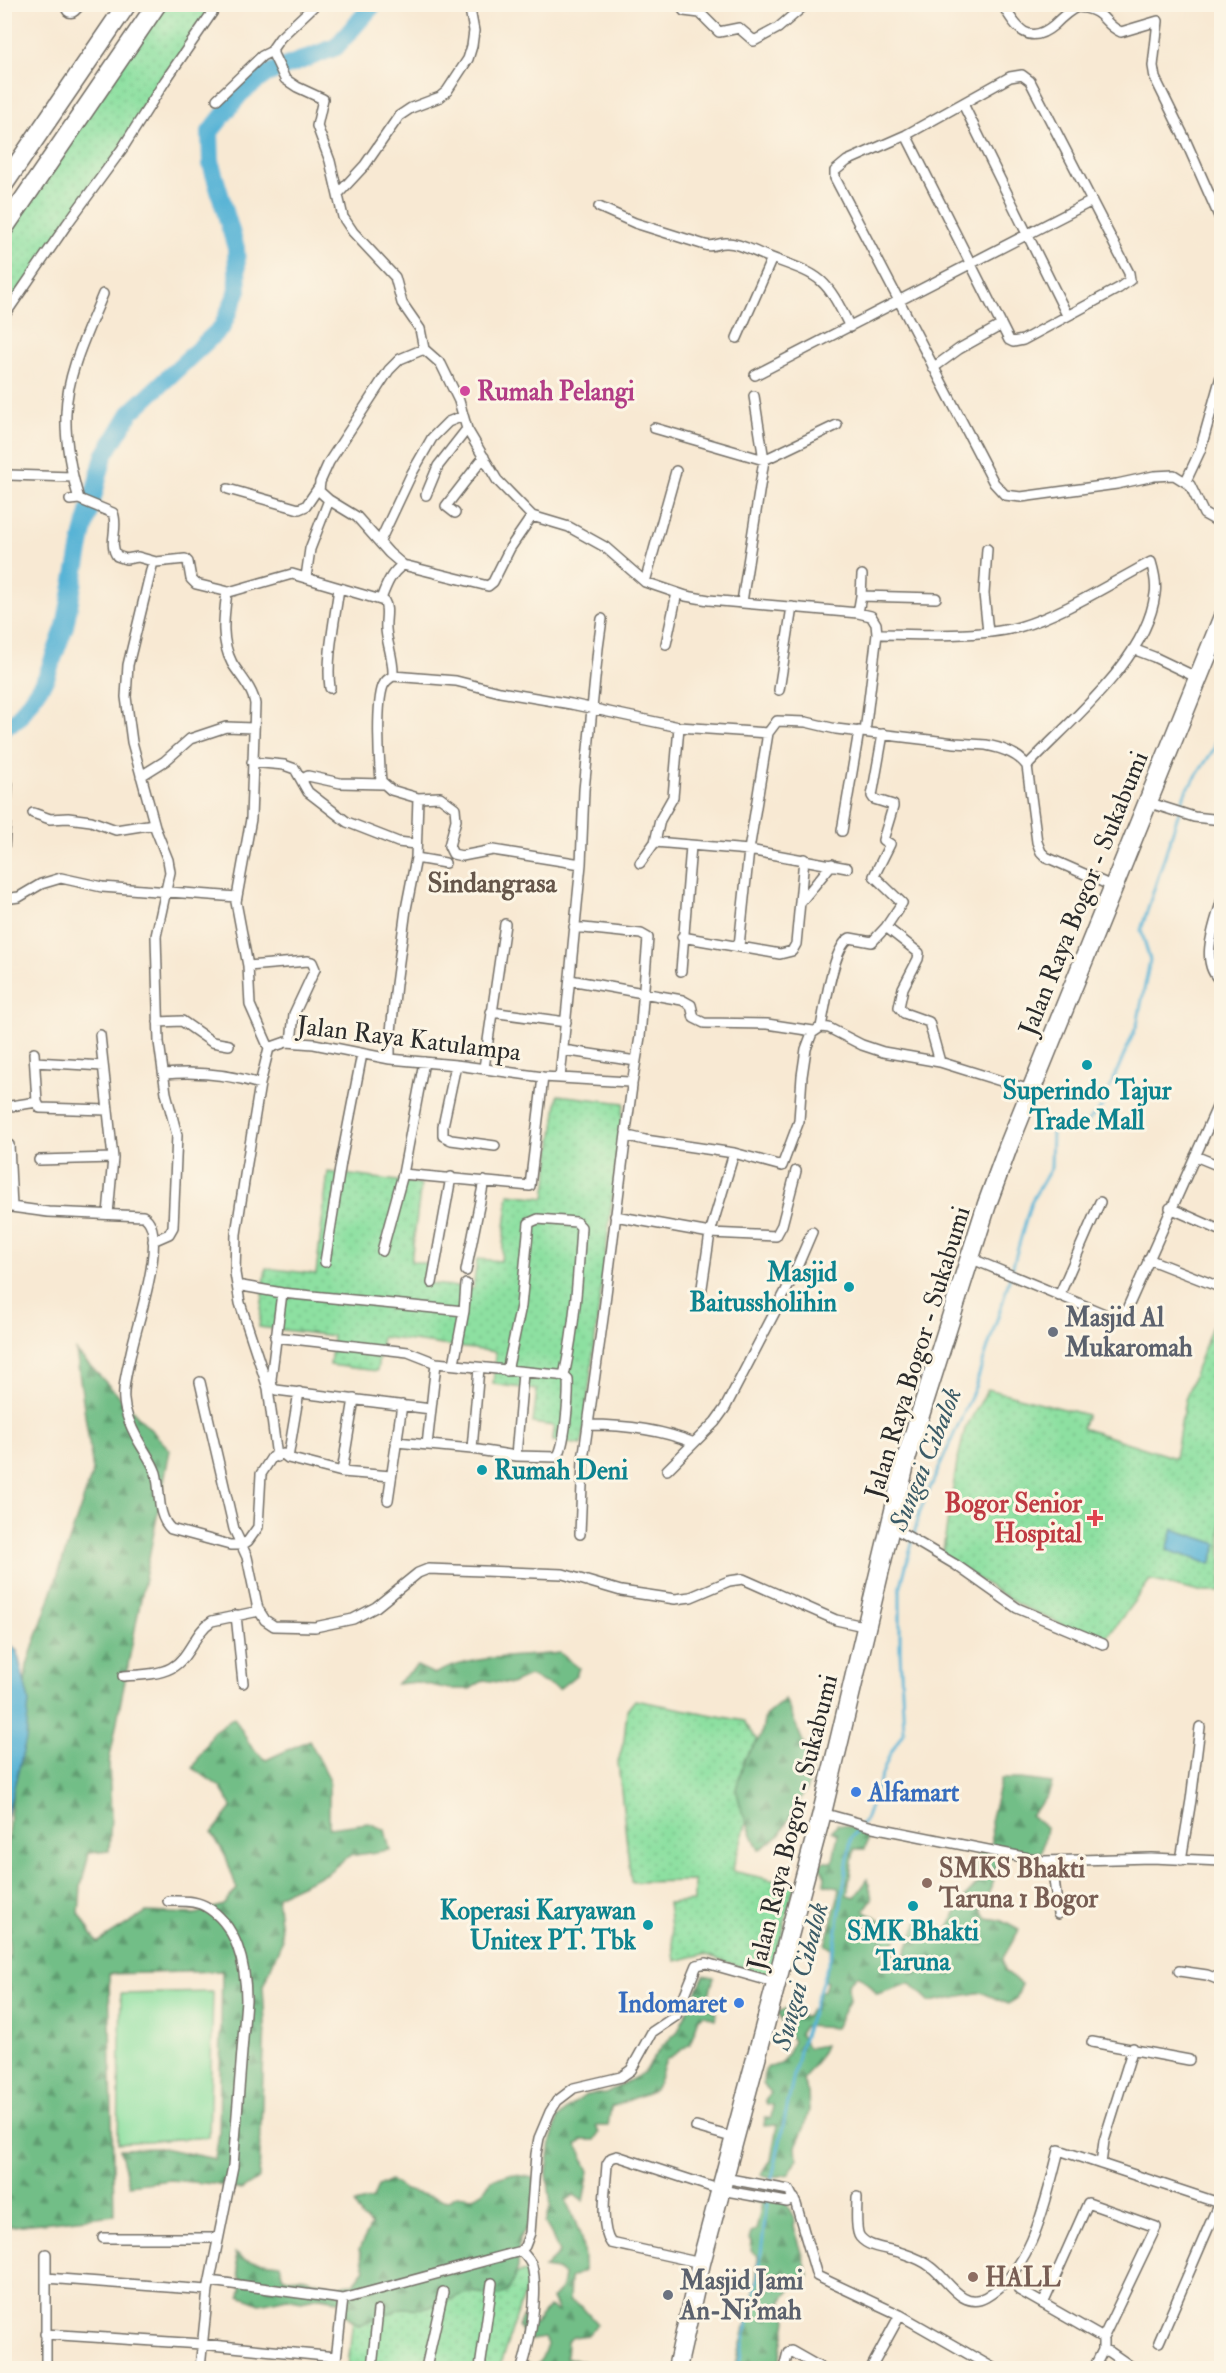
<svg xmlns="http://www.w3.org/2000/svg" width="1226" height="2373" viewBox="0 0 1226 2373" font-family="'IM FELL Double Pica',serif">
<style>
.grass{fill:url(#grass-dots);stroke:#5c8666;stroke-width:1.5}
.forest{fill:url(#forest-firs);stroke:#4e7459;stroke-width:1.5}
.garden{fill:#8de0a1;stroke:#5c8666;stroke-width:1.5}
.water{fill:#58b4d6;stroke:#427080;stroke-width:1.5}
.lines{fill:none;stroke-linecap:round;stroke-linejoin:round}
.stream{stroke:#58b4d6;stroke-width:3}
.river{stroke:#58b4d6;stroke-width:18}
.street-casing{stroke:#736e66;stroke-width:12}
.highway-casing{stroke:#736e66;stroke-width:21}
.street{stroke:#fff;stroke-width:9}
.highway{stroke:#fff;stroke-width:18}
.hotel-dot{fill:#d1479c;stroke:#fcf5e5;stroke-width:2}
.culture-dot{fill:#0f9aa8;stroke:#fcf5e5;stroke-width:2}
.worship-dot{fill:#6b7280;stroke:#fcf5e5;stroke-width:2}
.health-dot{fill:#e0444e;stroke:#fcf5e5;stroke-width:2}
.shop-dot{fill:#3f7fe0;stroke:#fcf5e5;stroke-width:2}
.education-dot{fill:#8d6e63;stroke:#fcf5e5;stroke-width:2}
.labels{text-anchor:middle;stroke-width:6;stroke-linejoin:round;paint-order:stroke}
.hotel-label{font-size:26px;font-weight:bold;fill:#b23c85;stroke:#fcf5e5;text-anchor:start}
.street-label{font-size:26px;fill:#2b2b2b;stroke:#fcf5e5}
.culture-label{font-size:26px;font-weight:bold;fill:#0d838f;stroke:#fcf5e5}
.worship-label{font-size:26px;font-weight:bold;fill:#5b616d;stroke:#fcf5e5;text-anchor:start}
.health-label{font-size:26px;font-weight:bold;fill:#be3a42;stroke:#fcf5e5;text-anchor:end}
.shop-label{font-size:26px;font-weight:bold;fill:#366cbe;stroke:#fcf5e5;text-anchor:start}
.education-label{font-size:26px;font-weight:bold;fill:#785e54;stroke:#fcf5e5;text-anchor:start}
.neighbourhood-label{font-size:27px;font-weight:bold;fill:#65564a;stroke:#fcf5e5}
.water-label{font-size:27px;font-style:italic;fill:#3b5b67;stroke:#fcf5e5}
</style>
<defs>
<pattern id="grass-dots" width="8" height="8" patternUnits="userSpaceOnUse" patternTransform="scale(1.5)"><rect width="8" height="8" fill="#8de0a1"/><path d="M2 2h.1M6 6h.1" fill="none" stroke="#7ac08b" stroke-width="1.8" stroke-linecap="round"/></pattern>
<pattern id="forest-firs" width="22" height="20" patternUnits="userSpaceOnUse" patternTransform="scale(1.5)"><rect width="22" height="20" fill="#72be87"/><path d="M5 1l3.5 6h-7zM16 11l3.5 6h-7z" fill="#5e9b6f"/></pattern>
</defs>
<rect width="100%" height="100%" fill="#fcf5e5"/>
<filter id="ink" filterUnits="userSpaceOnUse"><feTurbulence type="fractalNoise" baseFrequency=".0167" numOctaves="2"/><feDisplacementMap in="SourceGraphic" scale="12" xChannelSelector="R" yChannelSelector="G"/><feConvolveMatrix kernelMatrix="1 2 1 2 8 2 1 2 1" color-interpolation-filters="sRGB"/></filter>
<filter id="wash" filterUnits="userSpaceOnUse"><feTurbulence type="fractalNoise" baseFrequency=".008" numOctaves="4" result="noise"/><feDisplacementMap in="SourceGraphic" scale="24" xChannelSelector="R" yChannelSelector="G"/><feGaussianBlur stdDeviation="1.35" result="paint"/><feColorMatrix in="noise" values="0 0 0 0 0 0 0 0 0 0 0 0 0 0 0 0 0 1.4 0 .05"/><feComposite in="paint" operator="in"/></filter>
<g filter="url(#wash)">
<rect width="100%" height="100%" fill="#f8e9d3"/>
<!-- grass -->
<path class="grass" d="M157 5H219L5 315V228Z
M558 1095 624 1103 582 1445 553 1441 554 1426 533 1423 537 1390 493 1384 496 1352 382 1337 377 1371 330 1365 333 1336 259 1327 266 1268 316 1274 328 1172 421 1184 411 1261 428 1264 426 1283 473 1289 477 1259 501 1261 509 1194 545 1198Z
M1212 1326 1221 1329V1592H1199L1150 1580 1106 1639 1099 1642 1017 1604 942 1556 957 1463 965 1429 988 1389 1087 1415 1082 1428 1175 1458 1185 1400Z
M635 1700 744 1721 759 1743 753 1801 732 1871 794 1885 771 1978 704 1954 675 1961 668 1903 694 1901V1881L631 1882 618 1762 624 1740 627 1710Z
M532 2270 499 2368H348L353 2317 360 2307Z"/>
<!-- forest -->
<path class="forest" d="M76 1351 170 1450 109 1762 111 1816 109 1851 89 1853 81 1886 79 1913 97 1943 146 1912 196 1914 223 1905 237 1889 226 1857 212 1833 232 1808 220 1787 193 1768 213 1732 234 1717 252 1748 266 1760 309 1740 329 1778V1828L369 1823 385 1830 390 1850 349 1856 327 1873 277 1896 282 1941 263 1986 265 2023 259 2178 241 2190 214 2184 170 2180 129 2185 120 2149 163 2148 215 2159 219 2133 222 1971 109 1974 114 2215 5 2227 4 1965 9 1955 6 1851 27 1665 93 1471Z
M560 1653 579 1668 576 1675 559 1689 529 1676 511 1684 484 1680 470 1689H449L417 1682 396 1684 417 1666 434 1674C472 1654 518 1658 560 1653Z
M785 1699 811 1761 812 1779 779 1836 759 1850 742 1812 736 1789 745 1758 761 1736 765 1716Z
M1001 1779H1021L1052 1783 1048 1796 1030 1815 1046 1827 1042 1852 1025 1851 997 1860 993 1883 981 1910 987 1918 1000 1920 1019 1930 1003 1958 1004 1971 1022 1984 1016 1999 1008 2004 981 1992 930 2002 910 1983 877 1994 870 1985 857 1975 848 1984 849 2001 835 2028 804 2026 799 2034 808 2048 825 2045C820 2060 810 2068 803 2081L808 2093 809 2110 805 2126 796 2146 797 2158 789 2174 769 2178 761 2175 771 2160 777 2125 764 2126 765 2118H771L773 2105 767 2104 765 2100 770 2093 763 2084 764 2072 768 2067C784 2066 787 2054 793 2041L783 2027 778 2012 787 2008 795 2014 806 2017 810 2009 815 2010 820 1991H824L827 1982 824 1981 832 1948 825 1945 840 1890 838 1887 824 1884 825 1876 820 1866 824 1861H833L838 1834 832 1831 837 1824 855 1827 868 1837 865 1849H854L847 1895 855 1897 868 1879 872 1899 864 1910 890 1926 898 1936 891 1947 903 1960 919 1918 947 1930 966 1896 980 1881 976 1871 977 1856 992 1843 991 1817Z
M704 1975 714 1977 706 2005 717 2013 715 2019 704 2015 699 2018 690 2044 666 2060 655 2090 611 2107 608 2126H596L599 2133 595 2140H583L577 2145 589 2171 583 2201 574 2195 566 2201C578 2227 585 2242 584 2271L570 2278 569 2301 581 2306 597 2324 588 2335 573 2337 567 2342 566 2357 586 2363 584 2368H519L525 2362 535 2367 542 2358 547 2344 544 2338 526 2341 518 2326 522 2317 535 2324 549 2307 558 2312 552 2299 562 2288 564 2275 556 2270 544 2268 559 2253 551 2233 545 2223 551 2206 547 2173 551 2141 558 2119 569 2107 586 2095 606 2093 644 2073 662 2046 678 2031Z
M510 2174 533 2178 541 2190 527 2228 519 2238 518 2268 508 2292 493 2297C465 2285 457 2300 431 2307 421 2310 413 2308 403 2308 397 2308 392 2314 386 2315 376 2318 369 2320 359 2325L343 2313V2301L321 2297 301 2301 287 2298 260 2304 240 2296 242 2280 239 2276 235 2253 245 2260 280 2264 284 2278 302 2277 334 2286 353 2284 365 2269 359 2249 371 2225 362 2218 354 2204 373 2199 378 2186 390 2180 405 2190 447 2201 457 2195 473 2197 483 2192 491 2180Z
M765 2191 784 2199 795 2220 794 2226 809 2276 799 2285H794L781 2302 787 2320 778 2368H735L756 2283 758 2256 751 2251 752 2241 749 2239 751 2232 756 2230 762 2203 746 2200 751 2194Z"/>
<!-- garden -->
<path class="garden" d="M213 1992 209 2137 118 2143 121 1994Z"/>
<!-- water -->
<path class="water" d="M1173 1529 1218 1544 1211 1564 1167 1550Z
M5 1641 17 1651 29 1701 26 1740 5 1823Z"/>
<g class="lines">
<!-- stream -->
<path class="stream" d="M738 2368 758 2279 767 2202 799 2051 835 1943 851 1838 865 1820 889 1756 904 1731 900 1652V1589L920 1511 975 1387 1003 1301 1031 1202 1051 1168 1052 1128 1063 1123H1086L1101 1108 1137 1025 1150 960 1141 930 1185 793 1214 749 1222 721"/>
<!-- river -->
<path class="river" d="M4 727 18 719 46 678 65 626 83 535 104 456 130 413 222 327 238 290 236 248 211 164 210 132 241 93 266 74 336 47 374 4"/>
</g>
</g>
<g filter="url(#ink)">
<g class="lines">
<!-- street casing -->
<g class="street-casing">
<path id="street" d="M316 4 280 38 273 48V54L285 79 297 87 323 99 317 126 330 161 343 217 353 232 395 277 402 303 420 329 424 349 441 364 459 401 467 429 497 480 532 516 569 527 605 547 645 582 686 596 709 600 858 613 871 616 876 624 877 634 865 732
M679 4 684 11 700 13 719 32 739 28 754 41 778 28 806 4
M1002 4C1015 25 1027 48 1054 25 1061 18 1068 11 1077 7 1106 9 1102 24 1121 32L1158 21 1153 66 1155 78 1184 137 1222 223
M217 99 262 56 272 51
M963 104 1067 315
M906 135 1009 340 1013 342 1023 340 1119 288 1130 280 1129 273 1030 81 1022 75 1010 77 906 135 847 161 835 171V178L994 483 1005 495 1021 497 1117 484 1154 476 1174 475 1190 485 1204 514 1222 524
M338 194 365 165 399 116 411 108 440 97 447 91 468 59 472 46 474 31 469 4
M599 207 635 223 705 245C714 248 718 242 727 243 740 243 755 252 766 256 821 276 824 274 850 327
M4 316 67 224 122 149 165 81 218 4
M737 338 772 258
M424 349 400 359 389 370 329 462 320 482 319 491 329 500 357 517 389 553 403 565 488 586 493 582 510 548 532 516
M933 368 959 349 1000 326
M755 375 1092 201
M654 428 764 460 837 425
M8 475 73 477
M1186 481 1200 451 1222 373
M228 489 299 509 306 506 319 487
M426 495 438 466 467 429
M79 499C71 472 65 441 66 413 67 372 88 331 103 294
M70 500 79 499 113 513C119 528 108 543 117 556L126 559 138 557 156 562 185 559 188 562 191 579 196 584 229 592 292 574 384 601C389 609 385 619 386 629 387 645 394 659 393 676
M455 513 446 506 484 457
M380 541 412 473 432 438 448 422 463 416
M987 549 984 594 988 632
M153 562 128 665 126 697 132 742 156 830 168 860 170 872 156 936 159 1042 166 1093 177 1135 173 1227 169 1234 153 1241
M306 577 310 549 329 500
M645 582 676 471
M227 592C224 616 220 640 232 663 240 676 253 689 255 704L251 819 236 902 248 966 250 1005 269 1048
M861 596 862 575
M381 599C386 586 391 572 403 565
M742 602 764 460 754 396
M858 613 861 596 936 598
M877 634C918 635 981 637 1019 627 1062 615 1111 583 1151 562 1154 572 1157 583 1155 594 1147 660 1070 720 1027 766
M666 644 677 593
M1133 649 1154 657 1198 678
M330 688C326 658 335 619 339 588
M779 690 792 607
M883 734 872 796 874 799 893 805V807L883 840 890 844 874 876 902 903 886 927
M252 762 284 765 295 769 308 792 347 822 398 842 415 844
M141 776 165 761 190 739 226 727 253 728
M4 780 8 784 4 849
M303 783 304 778 308 776 340 783 383 784
M418 798 440 797 455 808 456 820 449 846 453 854 462 856 493 850 581 864
M1147 802 1194 817 1222 820
M33 813 50 819 68 818 91 821 116 830 154 824
M842 831 859 731
M655 842 749 850 847 868
M416 858 445 863
M640 863 655 842 660 820 673 797 679 727
M4 899 19 897 41 884 61 878 102 887 237 897
M1222 899C1216 923 1197 963 1222 982
M800 903 832 864
M574 927 641 934 648 938 640 1037 632 1084
M682 937 780 954 792 951 796 944 804 859
M739 946 749 850 768 733
M248 966 308 961 312 962 315 969 294 1014 291 1042
M681 971 691 846
M570 980 682 1000 691 1005 694 1018 704 1023 767 1024 813 1031
M491 1012 566 1022
M158 1022 182 1021 212 1042 229 1045
M821 1027C825 1008 833 946 850 938L872 942 886 927 919 953 918 959 903 988 899 1007 904 1013 929 1022 940 1062
M100 1035 113 1158 108 1214
M563 1050 636 1061
M34 1053 37 1102 40 1108 107 1110
M390 1059V1041L396 984 406 909 416 858 418 798 391 790 381 781C379 760 376 705 383 686 385 681 388 679 393 676L456 681 500 692 571 704 679 727 768 733 777 721 806 722 836 729 955 743 986 745C1002 748 1018 753 1027 766L1037 842 1041 852 1046 857 1114 887
M35 1062 103 1066
M424 1062 403 1174 530 1186 543 1077
M456 1065 443 1126V1136L451 1140 495 1146
M484 1068 505 924
M164 1074C198 1071 228 1074 260 1084
M560 1078 581 864 584 790 598 648 602 619
M4 1107 37 1102
M9 1145 12 1207
M1195 1156 1222 1167
M39 1160 113 1158
M4 1206 48 1212 143 1216C170 1230 137 1323 132 1348 123 1389 117 1402 138 1440 144 1451 152 1461 156 1473 161 1491 156 1515 171 1529L230 1545H242L248 1541 258 1527 261 1474 272 1457 283 1454 288 1458 342 1472 391 1476
M1170 1208 1222 1231
M615 1216 710 1233 776 1236 782 1225 796 1171
M382 1251 403 1174
M970 1258 1114 1318H1123L1222 1096
M1148 1259 1222 1288
M325 1262 341 1162 362 1054
M466 1271 484 1181
M432 1283 451 1177
M242 1286 282 1293 464 1311
M282 1293 271 1379 272 1387 276 1390 431 1409 436 1363
M1059 1296 1100 1202
M700 1301 710 1233 734 1153
M275 1337 408 1352 436 1363 558 1375 564 1376 568 1380C569 1395 565 1448 557 1457L516 1456 472 1449 396 1442
M454 1364 464 1311 466 1284
M507 1371 521 1306 529 1223 538 1219 576 1222 581 1227C578 1277 575 1326 564 1376
M200 1382 234 1529 247 1557 258 1609 265 1620 274 1626 315 1627 353 1619 376 1607 418 1573 428 1569 563 1574 621 1591 675 1599 691 1597 729 1581 743 1579 836 1620 868 1627
M588 1425C626 1425 660 1429 694 1443
M427 1445 431 1409
M472 1449 479 1368
M516 1456 523 1373
M277 1457 268 1388 240 1303 235 1273 236 1234 246 1169 260 1084 269 1048 286 1042 314 1044 390 1059 456 1065 543 1077 629 1082 632 1086 626 1131 628 1136 645 1140 734 1153 782 1166 799 1121 802 1076 806 1049 812 1033 821 1027 829 1028 862 1045 883 1052 940 1062 1030 1090
M288 1458 299 1392
M667 1470 715 1422 725 1408 791 1281 812 1232
M342 1472 354 1399
M388 1500 402 1405
M892 1527 956 1565 1017 1608 1103 1644
M580 1534 583 1460 603 1318 626 1134
M236 1615 243 1683
M123 1676C138 1675 158 1675 171 1668 190 1658 194 1632 212 1621L259 1611
M822 1813 873 1827 1043 1861 1151 1858 1222 1861
M1181 1860 1191 1800 1200 1727
M1052 1861 1058 1914
M168 1901C179 1901 194 1900 205 1906 237 1924 246 1965 246 2000L233 2166 208 2290 200 2368
M1179 1971 1207 1975 1222 1981
M1092 2042 1189 2060
M696 2127 735 2138
M1101 2164 1104 2141 1133 2048
M724 2178 789 2190 796 2204 817 2276 900 2315 993 2368
M857 2197C857 2205 855 2231 860 2237 870 2249 889 2248 902 2253 911 2256 924 2261 931 2267 947 2278 962 2311 986 2297 1033 2270 1046 2199 1059 2150L1219 2203 1159 2342
M103 2238H218
M521 2251C525 2255 530 2260 532 2266 539 2292 530 2343 522 2368
M46 2254V2368
M701 2263 611 2243C599 2227 606 2185 607 2164L611 2158 617 2156 721 2190 787 2202 794 2198
M46 2278 208 2290
M210 2281 343 2299 521 2251 525 2246 530 2233 536 2154 539 2138 550 2112 557 2101 574 2088 621 2077 631 2070 652 2032 676 2016 697 1965 706 1963 777 1983
M1019 2290 1103 2338
M1043 2304 1088 2203 1156 2227 1103 2338V2350L1094 2368
M45 2334 201 2344 336 2357
M1103 2350 1110 2352 1133 2368
M335 2368 343 2299
M372 2368 378 2310
M426 2368 443 2292
M480 2368 492 2283
M784 2368 788 2352 791 2351 821 2368
M871 2368 900 2315"/>
</g>
<!-- highway casing -->
<g class="highway-casing">
<path id="highway" d="M71 8 75 4
M4 184 127 4
M4 228 157 4
M677 2368 701 2263 822 1813 907 1456 987 1204 1008 1147 1222 619"/>
</g>
<!-- street -->
<use href="#street" class="street"/>
<!-- highway -->
<use href="#highway" class="highway"/>
</g>
</g>
<!-- markers -->
<circle class="hotel-dot" cx="465" cy="391" r="6"/>
<g class="culture-dot">
<circle cx="1087" cy="1065" r="6"/>
<circle cx="849" cy="1287" r="6"/>
<circle cx="482" cy="1470" r="6"/>
<circle cx="913" cy="1906" r="6"/>
<circle cx="648" cy="1925" r="6"/>
</g>
<g class="worship-dot">
<circle cx="1053" cy="1332" r="6"/>
<circle cx="668" cy="2295" r="6"/>
</g>
<path class="health-dot" d="M1092 1509h6v6h6v6h-6v6h-6v-6h-6v-6h6z"/>
<g class="shop-dot">
<circle cx="856" cy="1792" r="6"/>
<circle cx="739" cy="2003" r="6"/>
</g>
<g class="education-dot">
<circle cx="927" cy="1883" r="6"/>
<circle cx="973" cy="2277" r="6"/>
</g>
<g class="labels">
<!-- hotel labels -->
<g class="hotel-label">
<text x="477" y="400">Rumah Pelangi</text>
</g>
<!-- street labels -->
<g class="street-label">
<text transform="translate(1083 893) rotate(-68)" y="9">Jalan Raya Bogor - Sukabumi</text>
<text transform="translate(409 1038) rotate(7)" y="9">Jalan Raya Katulampa</text>
<text transform="translate(917 1352) rotate(-73)" y="9">Jalan Raya Bogor - Sukabumi</text>
<text transform="translate(792 1822) rotate(-76)" y="9">Jalan Raya Bogor - Sukabumi</text>
</g>
<!-- culture labels -->
<g class="culture-label">
<text x="1087" y="1099">Superindo Tajur<tspan x="1087" dy="30">Trade Mall</tspan></text>
<text x="837" y="1281" text-anchor="end">Masjid<tspan x="837" dy="30">Baitussholihin</tspan></text>
<text x="494" y="1479" text-anchor="start">Rumah Deni</text>
<text x="636" y="1919" text-anchor="end">Koperasi Karyawan<tspan x="636" dy="30">Unitex PT. Tbk</tspan></text>
<text x="913" y="1940">SMK Bhakti<tspan x="913" dy="30">Taruna</tspan></text>
</g>
<!-- worship labels -->
<g class="worship-label">
<text x="1065" y="1326">Masjid Al<tspan x="1065" dy="30">Mukaromah</tspan></text>
<text x="680" y="2289">Masjid Jami<tspan x="680" dy="30">An-Ni'mah</tspan></text>
</g>
<!-- health labels -->
<g class="health-label">
<text x="1082" y="1512">Bogor Senior<tspan x="1082" dy="30">Hospital</tspan></text>
</g>
<!-- shop labels -->
<g class="shop-label">
<text x="868" y="1801">Alfamart</text>
<text x="727" y="2012" text-anchor="end">Indomaret</text>
</g>
<!-- education labels -->
<g class="education-label">
<text x="939" y="1877">SMKS Bhakti<tspan x="939" dy="30">Taruna 1 Bogor</tspan></text>
<text x="985" y="2286">HALL</text>
</g>
<!-- neighbourhood labels -->
<g class="neighbourhood-label">
<text x="492" y="892">Sindangrasa</text>
</g>
<!-- water labels -->
<g class="water-label">
<text transform="translate(925 1459) rotate(-68)" y="9">Sungai Cibalok</text>
<text transform="translate(800 1976) rotate(-75)" y="9">Sungai Cibalok</text>
</g>
</g>
<!-- margin -->
<rect width="1226" height="2373" fill="none" stroke="#fcf5e5" stroke-width="24"/>
</svg>
